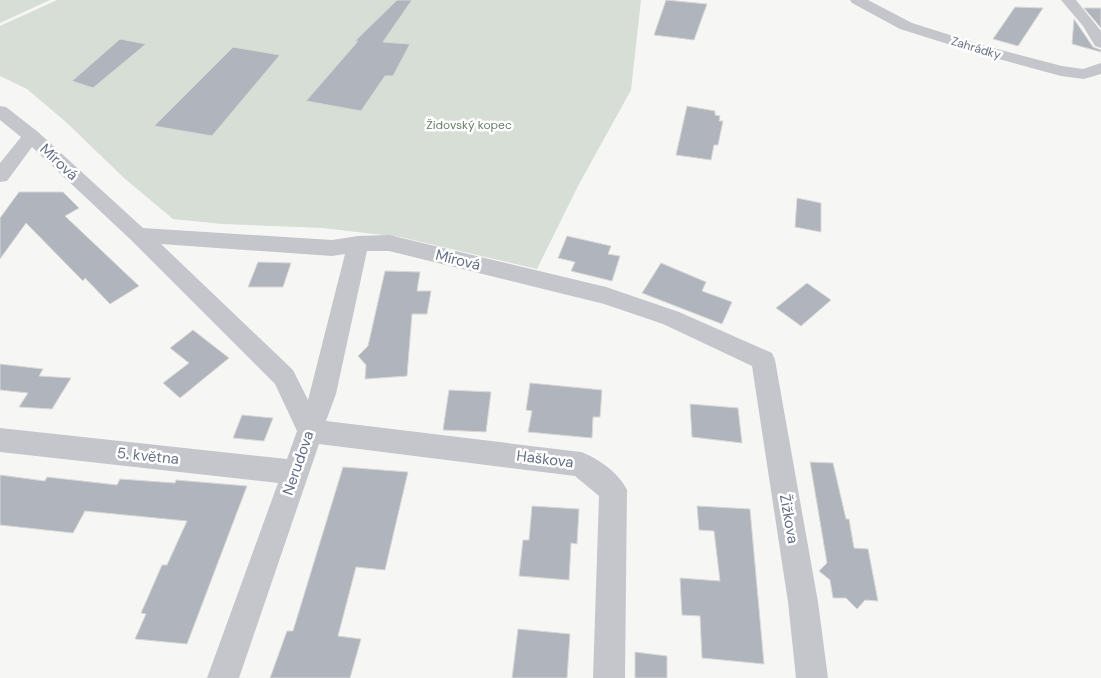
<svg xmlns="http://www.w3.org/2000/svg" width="1101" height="678" viewBox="0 0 1101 678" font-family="'DM Sans',sans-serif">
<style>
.green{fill:#d6ded5}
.building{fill:#b0b4bc;stroke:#d8d9d6}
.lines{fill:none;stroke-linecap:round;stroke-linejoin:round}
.street{fill:#c4c6cb;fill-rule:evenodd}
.labels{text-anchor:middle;stroke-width:5;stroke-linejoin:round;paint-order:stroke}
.far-street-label{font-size:12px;fill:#666f85;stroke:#fff}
.far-park-label{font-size:12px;fill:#657c66;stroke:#fff}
.street-label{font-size:15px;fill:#666f85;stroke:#fff}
</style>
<rect width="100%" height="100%" fill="#f6f7f4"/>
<!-- green -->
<path class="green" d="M0 0H50L0 23Z
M57 0H641L631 90 578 186 537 269 400 237 322 228 222 224 173 219 124 178 67 123 27 89 0 76V26Z"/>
<!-- building -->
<path class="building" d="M397 0H412L383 42 410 44 393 76H385L361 111 306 101 358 41H355Z
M666 0 707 4 694 40 654 35Z
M1015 7 1043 8 1018 46 993 39Z
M1084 8H1101V28Z
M1074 19 1093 47 1101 50V52L1072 44Z
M120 39 146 44 93 88 72 81Z
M233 47 280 55 212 136 154 126Z
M687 106 715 111V115L720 116 719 121H723L718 145H714L711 160 676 155Z
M19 192H63L79 208 65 216 139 286 110 304 85 278 83 281 26 223 0 259V218Z
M797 198 821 203V232L795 227Z
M567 236 611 246 608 254 620 256 612 281 571 271 575 262 558 258Z
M258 262 291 263 283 287H248Z
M661 263 706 282 702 291 732 302 722 324 642 293Z
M385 271 420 272 417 291H431L427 314H412L407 376 365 379 366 365 358 356 368 346Z
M807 283 831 300 801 326 776 308Z
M193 330 229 358 180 398 163 383 189 363 170 348Z
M0 364 43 369 39 376 71 378 52 409 19 407 28 393 0 390Z
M530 383 602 390 600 417H593L592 438 528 432 532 411 526 410Z
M449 390 491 392 486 432 443 430Z
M690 404 738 408 742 443 692 437Z
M242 415 273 418 264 441 233 438Z
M810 462 833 463 846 519H849L854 548 868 549 878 601 865 600 857 609 846 598H833L830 580 819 571 827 563Z
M343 467 408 472 385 570 356 567 338 636 361 639 350 678H270L287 631H293Z
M0 475 45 481 47 477 117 485 120 479 175 483 176 480 247 486 187 644 135 639 146 614 141 613 162 565H167L187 521 85 511 73 533 0 525Z
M532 506 579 509 577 544 571 543 569 580 519 576 523 540H529Z
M697 506 750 509 764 664 702 658 700 616 682 615 680 578 720 581 714 531 699 530Z
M518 629 570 634 567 678H512Z
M635 652 667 656V678H635Z"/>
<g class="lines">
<!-- street -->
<path class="street" d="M850 0H868L912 23 982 45 1062 66 1083 69 1101 63V74L1084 79 1061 76 970 51 900 29 852 3Z
M1061 0H1076L1101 31V48L1095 46 1083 26Z
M0 106 6 107 38 132 143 228 332 240 358 236 389 235 606 287 679 312 772 353 775 360 818 602 828 678H796L788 602 752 366 663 324 604 304 389 251H367L336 394 326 421 581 452C598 458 620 474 627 490L625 678H593L599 496 575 476 319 444 239 678H207L278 483 0 452V428L287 459 297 431 275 384 131 240 32 147 7 181 0 182V163L21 137 0 120ZM161 244 332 256 345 254 308 400 293 370Z"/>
</g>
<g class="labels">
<!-- far-street labels -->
<g class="far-street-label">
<text transform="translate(976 48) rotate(17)" y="4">Zahrádky</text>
</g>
<!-- far-park labels -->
<g class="far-park-label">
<text x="469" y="129">Židovský kopec</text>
</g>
<!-- street labels -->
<g class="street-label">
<text transform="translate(59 162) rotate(43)" y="5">Mírová</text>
<text transform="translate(458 260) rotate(14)" y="5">Mírová</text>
<text transform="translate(148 456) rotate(6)" y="5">5. května</text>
<text transform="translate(545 459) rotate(7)" y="5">Haškova</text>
<text transform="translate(298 463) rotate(-71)" y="5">Nerudova</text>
<text transform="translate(789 519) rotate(80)" y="5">Žižkova</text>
</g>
</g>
</svg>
